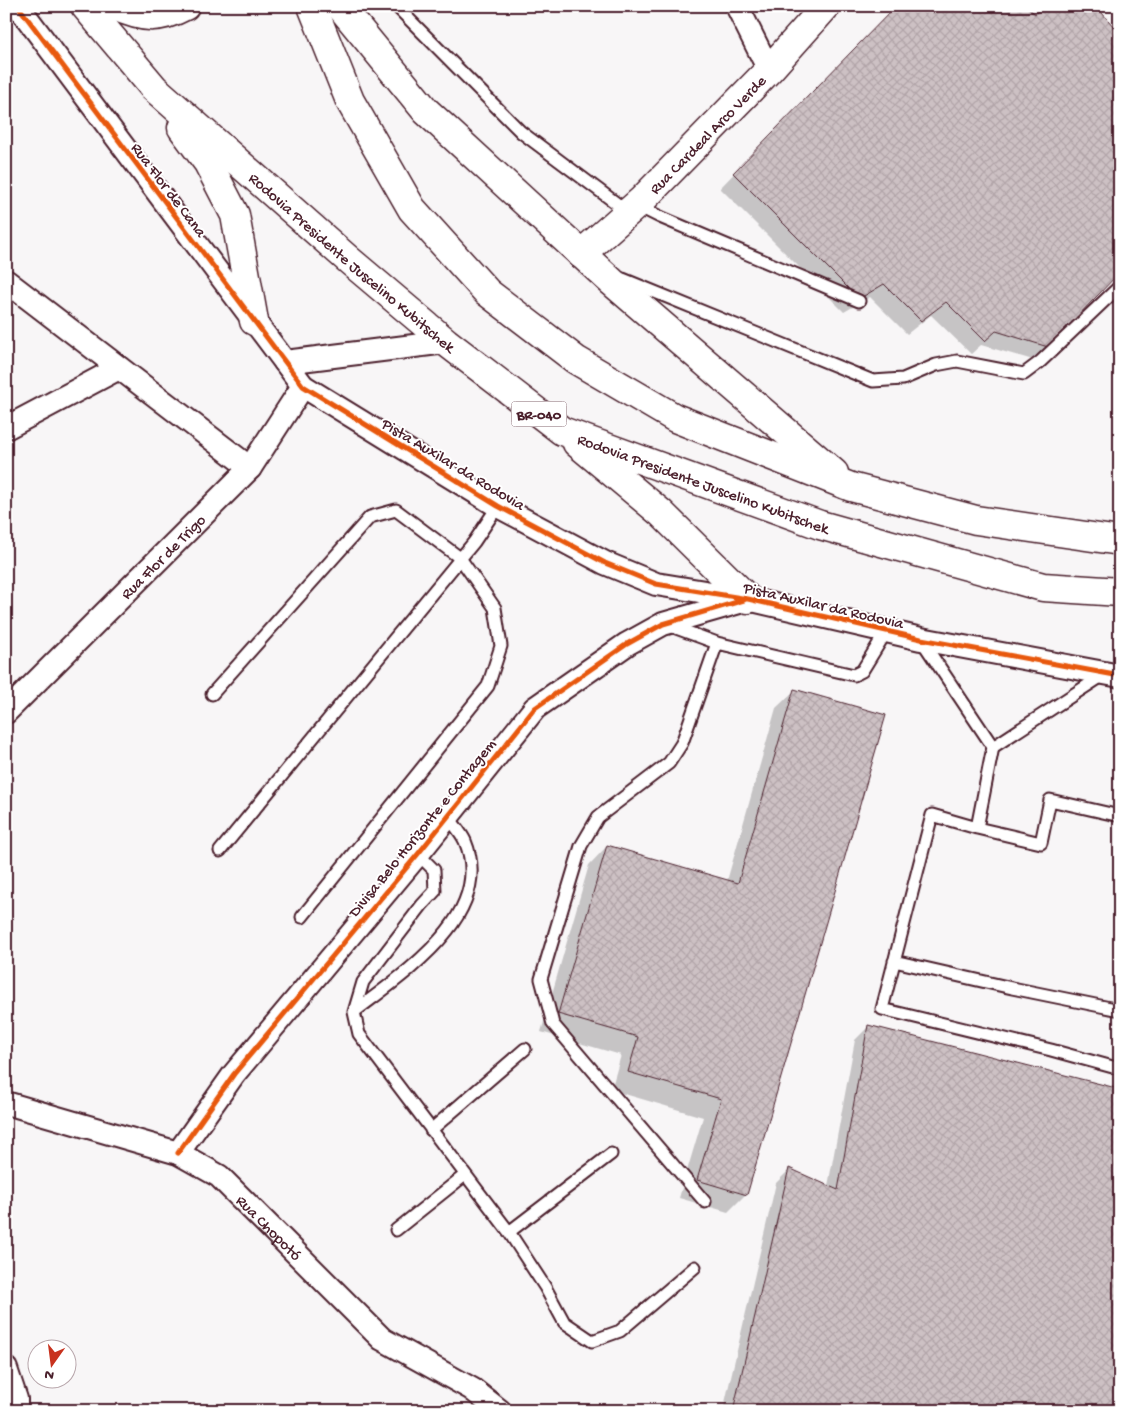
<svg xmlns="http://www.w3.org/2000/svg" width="1126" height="1417" viewBox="0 0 1126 1417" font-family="'Gochi Hand',sans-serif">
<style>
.shadow{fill:#0003}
.building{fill:url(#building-cross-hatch);stroke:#4a1f2b}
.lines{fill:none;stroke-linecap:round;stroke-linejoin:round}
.lane-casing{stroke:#4a1f2b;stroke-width:15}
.street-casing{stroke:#4a1f2b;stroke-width:26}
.secondary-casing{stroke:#4a1f2b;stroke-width:31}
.highway-casing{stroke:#4a1f2b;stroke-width:31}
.lane{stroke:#fff;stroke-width:11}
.street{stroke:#fff;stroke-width:22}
.secondary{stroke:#fff;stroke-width:28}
.highway{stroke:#fff;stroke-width:28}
.cycleway-casing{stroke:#fff;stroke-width:8}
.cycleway{stroke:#e8590c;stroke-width:5}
.labels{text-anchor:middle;stroke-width:4;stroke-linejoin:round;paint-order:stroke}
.shield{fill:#fff;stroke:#80626b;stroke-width:1}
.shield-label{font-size:15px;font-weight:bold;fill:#4a1f2b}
.street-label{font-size:16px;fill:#4a1f2b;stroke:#fff}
</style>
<defs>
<pattern id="building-cross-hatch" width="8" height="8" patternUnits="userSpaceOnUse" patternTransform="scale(1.25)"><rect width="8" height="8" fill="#cdc1c4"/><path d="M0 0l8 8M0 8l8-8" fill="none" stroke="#b2a5a9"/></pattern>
</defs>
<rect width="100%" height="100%" fill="#f8f6f7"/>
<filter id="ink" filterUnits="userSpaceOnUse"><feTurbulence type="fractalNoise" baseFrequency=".02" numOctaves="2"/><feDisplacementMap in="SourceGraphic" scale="10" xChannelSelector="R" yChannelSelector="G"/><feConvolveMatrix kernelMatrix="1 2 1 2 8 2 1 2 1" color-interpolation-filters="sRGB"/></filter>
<g filter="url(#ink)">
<!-- shadow -->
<path class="shadow" d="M897 6 1047 346 1033 360 981 345 971 354 931 315 907 334 870 297 844 312 720 188Z
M795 690 746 1194 728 1212 679 1198 703 1117 611 1090 621 1055 541 1032 589 865 607 846 727 881 776 708Z
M869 1026 1120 1411H723L776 1183 790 1169 828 1186 855 1040Z"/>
<!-- building -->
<path class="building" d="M896 6H1026L1035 14 1043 6H1096L1120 34V272L1048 347 996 331 985 341 946 302 921 321 884 284 859 299 733 173Z
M794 689 886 715 747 1195 697 1180 721 1099 628 1072 638 1037 558 1014 607 845 738 883Z
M868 1025 1120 1089V1411H733L789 1168 838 1190Z"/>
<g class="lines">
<!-- lane casing -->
<g class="lane-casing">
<path id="lane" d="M396 6 521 132 628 212
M636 205 660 217 859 301
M623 279 873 381 903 379 936 365 957 361 1024 374 1040 362 1120 286
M668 625 717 643 854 675 862 671 886 632
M922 641 993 747 977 828
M212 694 370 517 396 510 460 558 495 608 501 646 488 686 302 917
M993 747 1105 674
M1120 816 1050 800 1041 843 977 828 932 815 882 1009 1051 1050 1120 1069
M220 851 474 542 498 506
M418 854 434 870 435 891 422 905 363 982 354 1012 359 1034 509 1232 545 1287 564 1322 592 1341 620 1331 695 1267
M894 961 1012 988 1120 1010
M354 1012C403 974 496 915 465 841 461 832 453 824 448 816
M431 1130 525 1049
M705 1202 553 1024 541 979 581 846 598 817 669 763 682 743 717 643
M396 1230 465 1175
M509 1232 611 1154"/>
</g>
<!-- street casing -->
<g class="street-casing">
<g id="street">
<path d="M18 6 303 386 498 506 605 563 656 584 748 599 921 639 1120 676"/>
<path d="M737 6 769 70"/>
<path d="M6 281 250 468"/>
<path d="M285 362 446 342"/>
<path d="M6 428 119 368"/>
<path id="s1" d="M6 712 250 468 303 386"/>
<path id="s2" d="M6 1103 178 1153 219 1176 382 1339 472 1389 500 1411"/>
<path d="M178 1153 234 1074 418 854 535 708 627 644 663 624 743 601"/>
<path d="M6 1369 16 1399V1411"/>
</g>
</g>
<!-- secondary casing -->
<g class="secondary-casing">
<g id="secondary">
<path id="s3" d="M581 254 642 200 769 70 826 6"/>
</g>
</g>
<!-- highway casing -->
<g class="highway-casing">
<g id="highway">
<path id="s4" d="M85 6 154 88 350 261 446 342 562 431 820 525 1043 587 1120 592"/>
<path d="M114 6C142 18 157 21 185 6"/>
<path d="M312 6 350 101 412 209 487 292 576 360 675 418 851 487 976 520 1120 541"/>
<path d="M340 6 426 111 612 282 834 473"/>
<path d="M182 128 208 163 235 215 254 321"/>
<path d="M577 443 661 513 748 599"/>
</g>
</g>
<!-- lane -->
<use href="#lane" class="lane"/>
<!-- street -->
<use href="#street" class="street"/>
<!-- secondary -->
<use href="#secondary" class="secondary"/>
<!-- highway -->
<use href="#highway" class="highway"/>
<!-- cycleway casing -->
<g class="cycleway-casing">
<path id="cycleway" d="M18 6 303 386 498 506 605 563 656 584 748 599 921 639 1120 676
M178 1153 234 1074 418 854 535 708 627 644 663 624 744 600"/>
</g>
<!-- cycleway -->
<use href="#cycleway" class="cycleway"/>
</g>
</g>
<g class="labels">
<!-- shield labels -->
<rect class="shield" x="511.5" y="401.5" width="55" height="25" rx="4"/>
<g class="shield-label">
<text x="539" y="419">BR-040</text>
</g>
<!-- street labels -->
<g class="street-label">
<text dy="6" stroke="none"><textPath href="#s3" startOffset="174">Rua Cardeal Arco Verde</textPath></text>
<text transform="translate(170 189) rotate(53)" y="6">Rua Flor de Cana</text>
<text dy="6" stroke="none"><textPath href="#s4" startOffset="371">Rodovia Presidente Juscelino Kubitschek</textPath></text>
<text transform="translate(454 463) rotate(31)" y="6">Pista Auxilar da Rodovia</text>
<text dy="6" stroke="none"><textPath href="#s4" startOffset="791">Rodovia Presidente Juscelino Kubitschek</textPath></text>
<text dy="6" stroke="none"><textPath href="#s1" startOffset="221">Rua Flor de Trigo</textPath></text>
<text transform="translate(824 604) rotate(13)" y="6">Pista Auxilar da Rodovia</text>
<text transform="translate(421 827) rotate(-51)" y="6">Divisa Belo Horizonte e Contagem</text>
<text dy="6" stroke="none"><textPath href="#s2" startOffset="298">Rua Chopotó</textPath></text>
</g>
</g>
<!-- margin -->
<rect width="1126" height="1417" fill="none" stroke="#fff" stroke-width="25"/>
<rect x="12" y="12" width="1101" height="1392" fill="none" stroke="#4a1f2b" stroke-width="2" filter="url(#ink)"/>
<!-- north arrow -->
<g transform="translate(52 1364) rotate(194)"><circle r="24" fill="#ffffff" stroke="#b7a5aa"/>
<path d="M0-4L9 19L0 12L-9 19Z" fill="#c8321e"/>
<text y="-8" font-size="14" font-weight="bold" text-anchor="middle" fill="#4a1f2b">N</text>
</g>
</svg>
